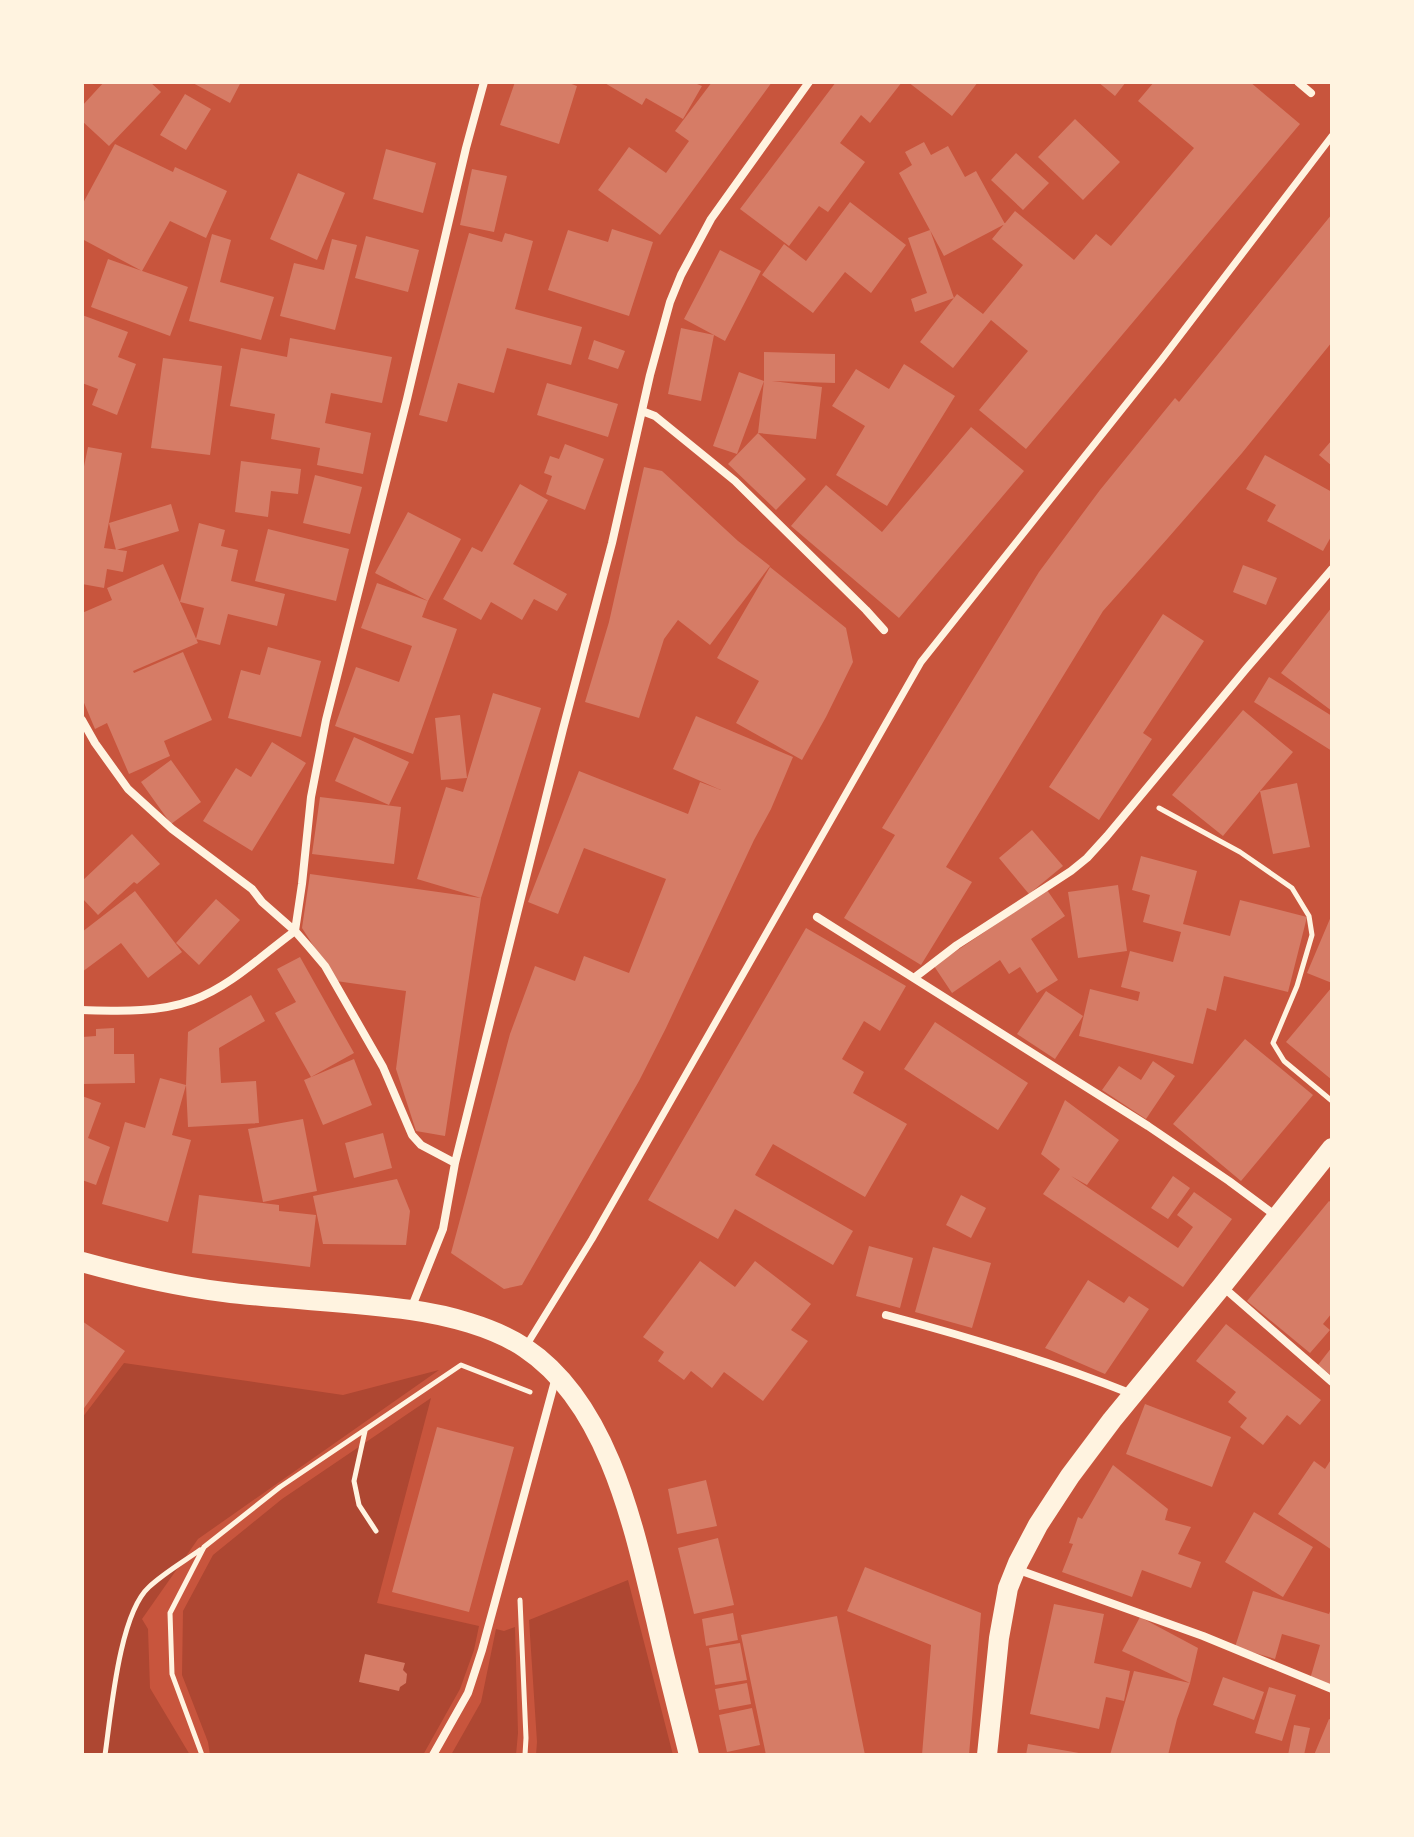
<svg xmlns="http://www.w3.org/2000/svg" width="1414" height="1837" viewBox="0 0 1414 1837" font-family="Inter,sans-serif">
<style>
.green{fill:#ae4732}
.building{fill:#d67c66}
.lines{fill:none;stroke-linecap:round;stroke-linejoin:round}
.path{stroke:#fff3e0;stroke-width:5}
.pedestrian{stroke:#fff3e0;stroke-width:7}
.minor{stroke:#fff3e0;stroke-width:8}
.primary{stroke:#fff3e0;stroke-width:20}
</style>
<rect width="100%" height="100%" fill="#c8553d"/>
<!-- green -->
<path class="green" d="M124 1363 343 1395 439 1370 198 1539 142 1619 148 1629 150 1688 190 1755H82V1418Z
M431 1398 377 1603 479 1626 474 1650 460 1689 423 1755H210L208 1742 182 1675 183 1611 213 1555 282 1499Z
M628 1580 673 1755H536L537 1742 529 1620Z
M515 1627 518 1733 516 1755H451L481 1702 496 1629 504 1631Z"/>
<!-- building -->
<path class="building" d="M104 82H150L161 92 109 146 82 121V106Z
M191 82H241L230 103Z
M515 82H566L577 86 559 144 500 125Z
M603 82H698L697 84 702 86 683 119 646 98 642 105Z
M712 82H772L660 235 598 190 629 147 666 173 689 141 675 131Z
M836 82H902L870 123 861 115 840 143 865 162 828 212 819 206 789 246 740 209Z
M908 82H978L952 116Z
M1098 82H1126L1115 96Z
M1154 82H1250L1300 124 1026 449 979 410 1028 351 991 320 953 368 920 342 957 294 983 314 1023 265 992 239 1015 211 1074 260 1096 234 1111 246 1194 148 1138 101Z
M185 94 211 109 186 150 160 135Z
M1075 119 1120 162 1083 200 1038 157Z
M924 142 931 155 948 146 965 177 976 171 1005 224 944 256 899 173 912 165 905 152Z
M115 144 173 172 175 167 227 191 206 238 170 221 142 271 82 239V205Z
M386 149 436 163 423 213 373 199Z
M1016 153 1049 183 1023 210 991 180Z
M472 169 507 176 494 232 460 225Z
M298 173 345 193 317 260 270 239Z
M850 202 906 245 871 293 845 272 813 313 762 275 784 244 806 261Z
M1332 214V342L1242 453 1168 538 1103 611 946 867 972 882 921 965 844 918 895 835 882 828 1039 572 1100 490 1175 398 1179 402Z
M612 229 653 242 629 316 548 290 568 230 608 242Z
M930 230 954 298 915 312 911 299 927 293 908 238Z
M469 233 502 242 505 233 533 241 515 309 582 327 571 365 507 348 494 393 458 383 447 422 419 415Z
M212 234 231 240 220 282 274 297 261 340 189 321Z
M366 236 419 250 408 292 355 278Z
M332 239 357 245 335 330 280 316 294 263 324 270Z
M720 250 761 271 725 341 714 335 701 401 668 394 681 328 714 335 684 319Z
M108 259 188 287 170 336 91 307Z
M82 315 128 332 118 357 136 364 117 415 92 405 98 389 82 383V350L84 345 82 344Z
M290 338 392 357 382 403 331 393 325 423 371 433 363 474 317 465 320 448 271 439 275 414 230 406 241 348 287 357Z
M594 340 625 351 618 369 588 359Z
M764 352 835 354V383L772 381 822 387 816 439 758 433 764 381 737 454 713 446 739 372 764 381Z
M163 358 222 366 210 455 151 448Z
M904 364 955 396 887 506 836 475 865 426 832 406 856 369 889 389Z
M547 383 618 404 608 437 537 415Z
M971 427 1024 471 899 618 791 526 826 485 882 532Z
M758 433 806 479 776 510 728 464Z
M1332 440V466L1319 455Z
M565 444 604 459 585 510 546 494 552 476 544 473 550 456 559 459Z
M88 447 122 453 104 548 127 551 123 572 107 569 104 588 82 584V476Z
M1265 455 1332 492V535L1323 551 1267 521 1276 505 1246 489Z
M241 461 301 469 298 494 271 491 268 517 235 512Z
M644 467 662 471 738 541 770 566 710 645 678 620 664 639 639 718 585 702 609 622Z
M315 475 362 487 350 534 303 523Z
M520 484 548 500 513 564 567 594 557 611 534 599 522 620 491 602 481 620 443 599 472 547 482 552Z
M171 504 179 531 116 550 109 523Z
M408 512 461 539 428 601 422 617 457 629 413 754 335 726 356 667 399 682 412 646 361 628 377 583 428 601 375 573Z
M199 523 225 530 221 546 238 550 231 581 285 594 277 626 228 614 220 645 196 639 204 608 180 602Z
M268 529 349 549 336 601 255 581Z
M163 564 198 643 133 671 134 673 183 652 212 720 164 741 170 756 129 774 107 723 95 729 82 698V613L112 600 107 588Z
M1243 565 1277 578 1266 605 1233 592Z
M770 567 846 628 853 662 826 717 802 760 736 723 759 681 717 658Z
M1332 607V711L1281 673Z
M1163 614 1204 641 1143 733 1152 739 1099 820 1049 787Z
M268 647 321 661 301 737 228 718 241 670 260 675Z
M1269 677 1332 716V751L1254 702Z
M493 693 541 708 481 898 445 1136 416 1131 396 1069 406 991 336 981 302 928 310 874 481 898 417 879 446 787 463 792Z
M1243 710 1293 752 1260 791 1297 783 1310 847 1273 854 1260 791 1223 836 1172 795Z
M460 715 467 778 441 780 435 718Z
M696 716 793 757 771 809 754 840 666 1028 639 1081 522 1285 504 1289 451 1253 510 1034 535 966 575 981 584 956 629 973 666 879 584 848 558 914 528 902 579 771 688 814 700 782 721 790 673 769Z
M354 737 409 762 389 805 335 781Z
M272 742 306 763 252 851 203 821 236 768 251 777Z
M171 760 201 802 171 824 141 782Z
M320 797 401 807 394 864 312 854Z
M1032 830 1063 866 1029 894 999 858Z
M132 834 160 864 137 884 134 882 98 915 82 898V881Z
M1141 856 1197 871 1183 924 1230 936 1240 900 1307 917 1288 992 1224 976 1216 1011 1207 1008 1193 1064 1079 1036 1090 989 1138 1001 1140 992 1121 987 1130 951 1173 962 1181 932 1143 922 1150 895 1132 890Z
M1118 885 1127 951 1078 958 1068 892Z
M1047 890 1065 916 1031 939 1058 980 1037 993 1020 967 1009 974 1000 960 952 993 934 966Z
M135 891 182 952 148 978 121 943 82 972V932Z
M216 899 240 920 199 965 176 943Z
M1332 914V983L1307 973Z
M806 928 906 986 880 1031 864 1021 842 1059 864 1072 853 1093 907 1124 865 1197 773 1144 755 1175 853 1231 833 1265 735 1209 718 1239 648 1200Z
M300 957 354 1053 311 1077 275 1013 296 1002 277 969Z
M1332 987V1080L1286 1042Z
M1046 991 1083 1016 1055 1059 1017 1034Z
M251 995 265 1021 219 1048 221 1083 256 1081 259 1123 188 1127 186 1085 172 1135 191 1140 168 1222 102 1204 125 1122 145 1128 160 1078 186 1085 188 1032Z
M935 1022 1028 1083 998 1130 904 1069Z
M114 1028V1054H134L135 1083 82 1084V1037L96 1036V1029Z
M1245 1039 1313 1095 1241 1181 1173 1124Z
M354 1059 372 1105 323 1125 304 1080Z
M1153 1061 1175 1076 1146 1119 1102 1090 1119 1066 1141 1080Z
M82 1096 101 1103 88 1138 110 1147 96 1185 82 1180Z
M1065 1100 1119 1140 1087 1185 1071 1176 1178 1248 1193 1227 1177 1215 1194 1192 1232 1219 1183 1287 1043 1194 1060 1169 1041 1154Z
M303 1119 317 1191 263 1202 248 1129Z
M383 1133 392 1168 354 1178 345 1143Z
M1173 1176 1190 1188 1168 1219 1151 1208Z
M397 1179 410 1211 406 1245 323 1244 313 1196Z
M199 1195 279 1205V1211L316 1215 310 1267 192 1253Z
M961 1195 986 1208 971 1238 946 1225Z
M1329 1201 1332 1203V1313L1323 1324 1330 1330 1310 1353 1247 1301Z
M869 1246 913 1258 900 1308 856 1296Z
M933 1247 991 1263 972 1328 915 1312Z
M700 1261 735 1287 755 1261 811 1304 791 1330 808 1341 763 1401 724 1372 712 1388 691 1371 684 1380 658 1361 664 1352 643 1337Z
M1088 1280 1124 1303 1129 1296 1149 1309 1105 1374 1045 1348Z
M82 1321 125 1351 82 1411Z
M1226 1324 1321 1400 1300 1425 1287 1415 1263 1445 1240 1427 1247 1418 1228 1402 1236 1392 1196 1361Z
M1332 1347V1376L1318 1365Z
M1145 1404 1231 1437 1212 1487 1126 1454Z
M437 1427 514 1447 469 1612 392 1592Z
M1332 1458V1550L1278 1514 1314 1461 1325 1469Z
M1113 1465 1168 1509 1165 1520 1191 1527 1178 1554 1201 1562 1191 1588 1142 1570 1132 1597 1062 1572 1073 1544 1069 1543 1078 1517 1082 1519Z
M706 1480 717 1526 677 1534 668 1489Z
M1254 1512 1313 1547 1283 1597 1225 1562Z
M718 1538 734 1605 694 1614 678 1548Z
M865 1567 981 1613 969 1755H922L931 1645 847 1611Z
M1253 1591 1329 1614 1332 1606V1685L1310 1679 1320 1645 1282 1634 1275 1659 1235 1647Z
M1054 1604 1104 1614 1094 1663 1130 1671 1124 1701 1106 1697 1099 1729 1030 1714Z
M733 1613 738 1640 706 1646 702 1619Z
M837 1616 865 1755H766L741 1635Z
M1140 1617 1198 1648 1190 1683 1177 1719 1168 1755H1110L1134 1671 1190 1683 1122 1651Z
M740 1643 747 1680 715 1685 709 1648Z
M365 1654 405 1663 403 1670 407 1674 406 1683 400 1687 399 1691 359 1682Z
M1223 1677 1264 1692 1254 1720 1213 1705Z
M747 1683 751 1704 719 1710 715 1689Z
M1269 1687 1296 1695 1282 1741 1255 1733Z
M752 1708 760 1745 727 1752 719 1715Z
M1329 1719 1332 1720V1755H1314Z
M1294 1725 1310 1728 1304 1755H1288Z
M1028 1744 1079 1753V1755H1026Z"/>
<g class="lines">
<!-- path -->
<path class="path" d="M1159 808 1240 852 1292 888 1309 916 1312 935 1297 986 1273 1043 1284 1061 1332 1101
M365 1431 354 1481 359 1505 376 1531
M520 1600 526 1738 525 1755
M105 1755C111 1714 119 1614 149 1587 164 1573 183 1562 200 1550
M202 1755 172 1674 170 1613 204 1547 280 1487 461 1365 530 1392"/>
<!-- pedestrian -->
<path class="pedestrian" d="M526 1346 592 1239 921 662 1162 359 1332 136"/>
<!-- minor -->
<path class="minor" d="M1298 82 1311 93
M642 411 655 416 735 481 866 610 884 630
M82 720 95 743 128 789 172 829 252 889 262 902 295 931 309 947 325 966 383 1067 412 1135 421 1145 455 1163
M817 917 1148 1126 1229 1181 1276 1216
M914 978 957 945 1071 871 1087 858 1107 836 1246 669 1332 569
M82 1010C118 1011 158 1013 193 1000 231 986 262 955 295 931L302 884 311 797 326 720 407 399 466 148 484 82
M1223 1287 1332 1382
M411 1309 443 1229 455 1163 563 729 612 543 650 375 670 302 681 275 711 219 809 82
M886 1315C969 1337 1052 1362 1132 1394
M1016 1569 1203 1636 1332 1689
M433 1755 468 1693 482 1650 556 1377"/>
<!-- primary -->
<path class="primary" d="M82 1262C129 1275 176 1286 224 1292 286 1300 349 1301 411 1310 447 1315 494 1327 525 1348 609 1404 634 1528 656 1620 666 1665 678 1710 689 1755
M987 1755 999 1638 1008 1588 1018 1563 1038 1525 1070 1476 1112 1420 1222 1286 1332 1148"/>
</g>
<!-- border -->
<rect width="1414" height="1837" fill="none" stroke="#fff3e0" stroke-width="168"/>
</svg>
